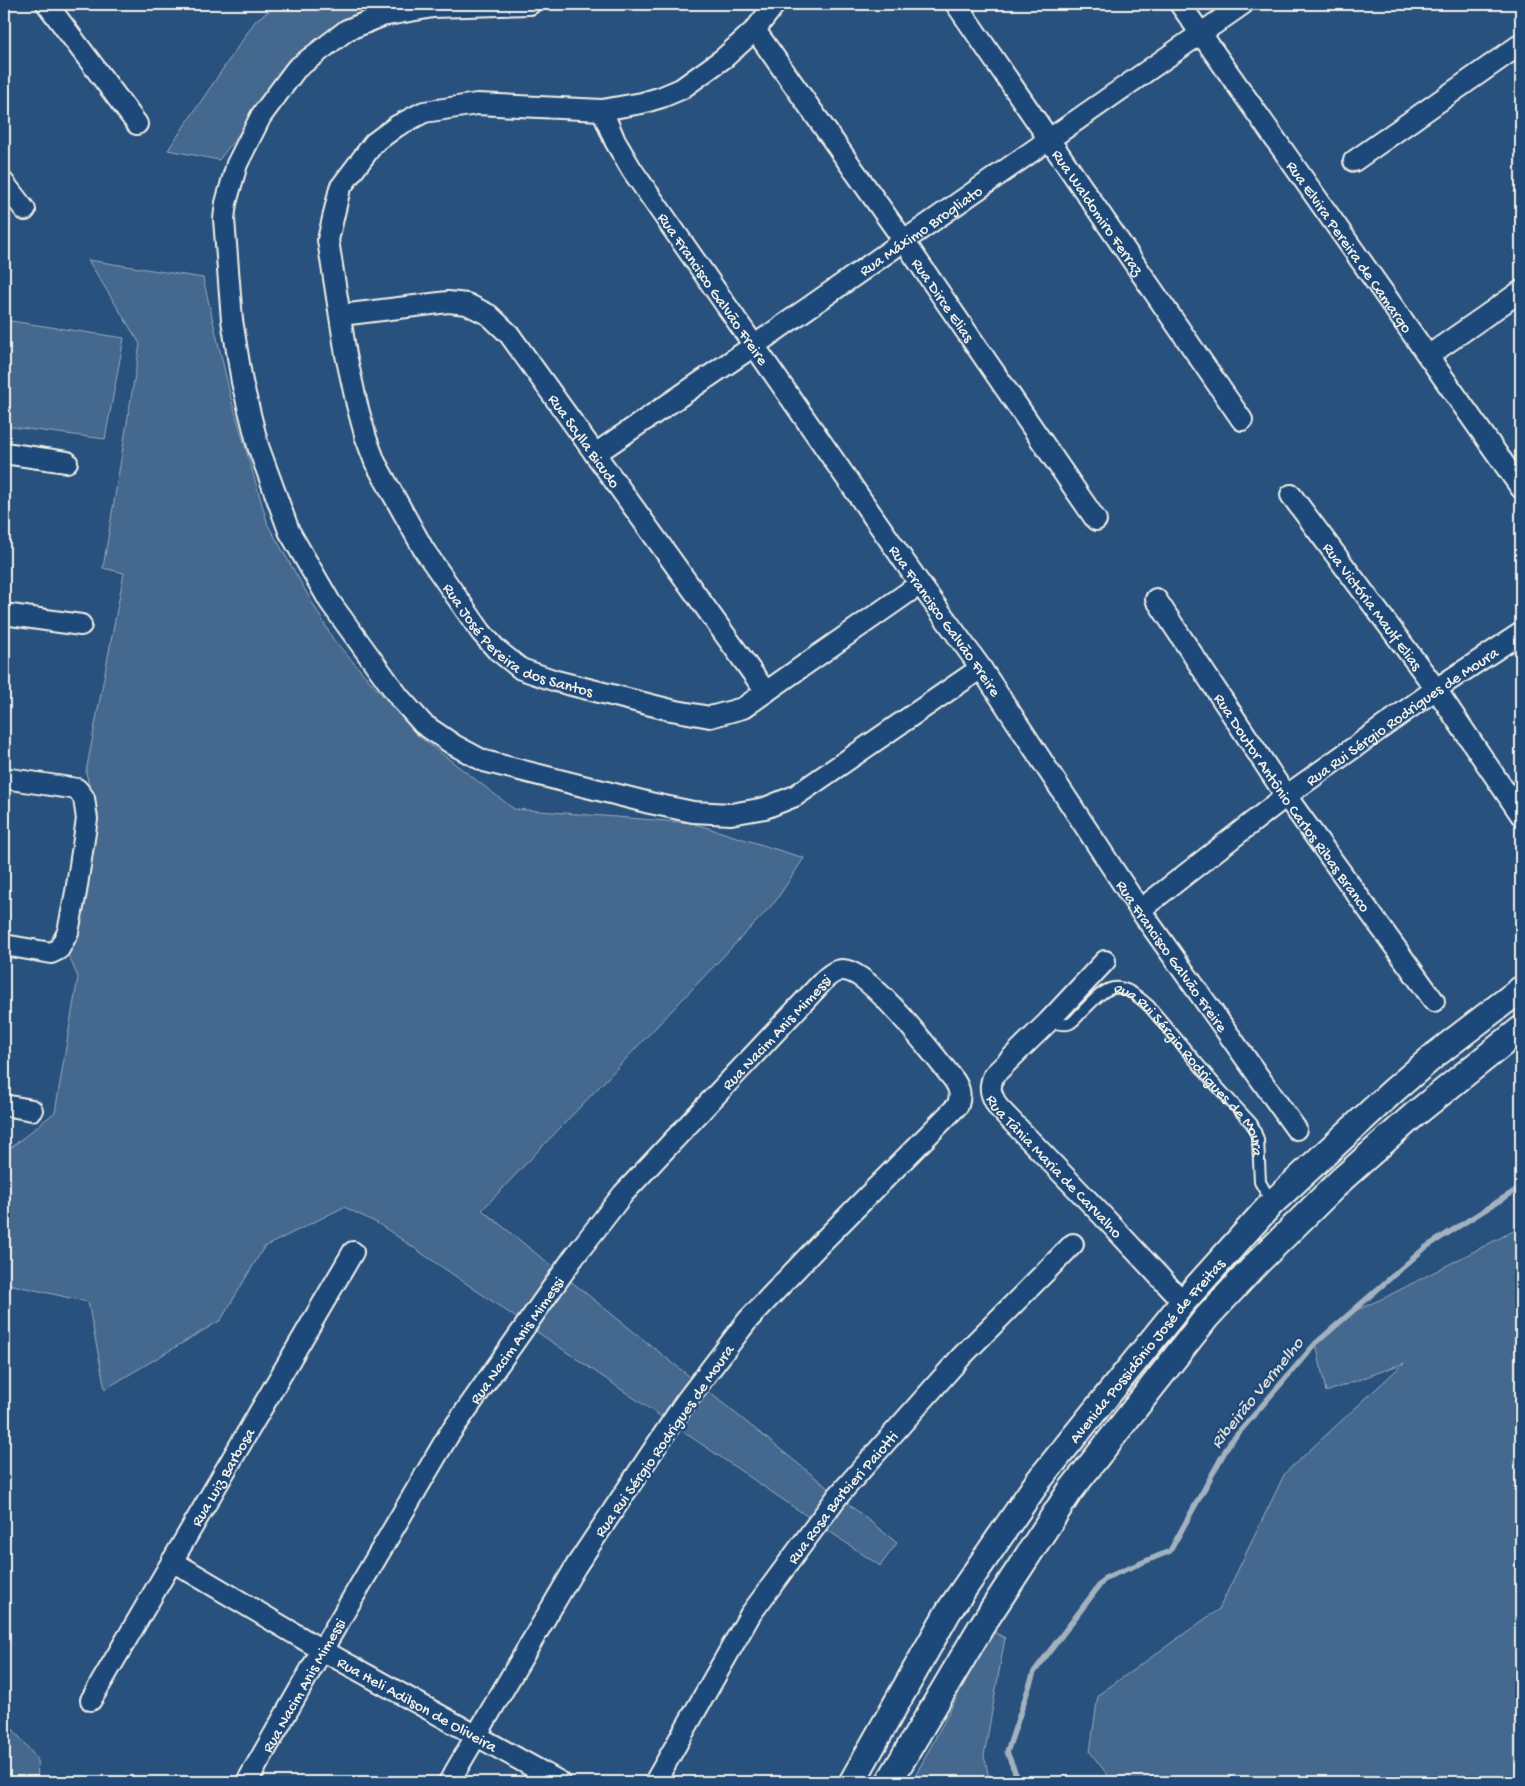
<svg xmlns="http://www.w3.org/2000/svg" width="1525" height="1786" viewBox="0 0 1525 1786" font-family="'Gochi Hand',sans-serif">
<style>
.green{fill:#45688e;stroke:#9cacbb}
.lines{fill:none;stroke-linecap:round;stroke-linejoin:round}
.stream{stroke:#a4b2be;stroke-width:5.5}
.service-casing{stroke:#f4f1e8;stroke-width:14}
.minor-casing{stroke:#f4f1e8;stroke-width:24}
.tertiary-casing{stroke:#f4f1e8;stroke-width:29}
.service{stroke:#1f4a7a;stroke-width:10}
.minor{stroke:#1f4a7a;stroke-width:20}
.tertiary{stroke:#1f4a7a;stroke-width:25}
.labels{text-anchor:middle;stroke-width:5;stroke-linejoin:round;paint-order:stroke}
.street-label{font-size:16px;fill:#f4f1e8;stroke:#1f4a7a}
.water-label{font-size:18px;font-style:italic;fill:#d9dcda;stroke:#1f4a7a}
</style>
<rect width="100%" height="100%" fill="#28517e"/>
<filter id="ink" filterUnits="userSpaceOnUse"><feTurbulence type="fractalNoise" baseFrequency=".02" numOctaves="2"/><feDisplacementMap in="SourceGraphic" scale="10" xChannelSelector="R" yChannelSelector="G"/><feConvolveMatrix kernelMatrix="1 2 1 2 8 2 1 2 1" color-interpolation-filters="sRGB"/></filter>
<g filter="url(#ink)">
<!-- green -->
<path class="green" d="M279 4H424L289 68 219 160 168 150 256 20Z
M88 260 203 278 231 398 268 525 333 639 416 734 514 809 692 823 804 858 775 902 482 1210 897 1543 880 1566 379 1224 344 1207 264 1247 221 1320 105 1389 88 1302 4 1283V1160L8 1150 55 1112 78 977 67 952 93 803 86 772 124 573 103 568 140 344Z
M4 320 124 338 105 439 4 426Z
M1521 1227V1782H1113L1090 1752 1098 1695 1219 1609 1285 1473 1404 1363 1326 1392 1316 1343 1350 1313 1386 1297Z
M992 1631 1005 1638 984 1756 990 1782H912Z
M4 1718 37 1759 38 1782H4Z"/>
<g class="lines">
<!-- stream -->
<path class="stream" d="M1019 1782 1007 1752 1034 1672 1105 1578 1170 1551 1229 1444 1316 1343 1426 1247 1521 1187"/>
<!-- service casing -->
<g class="service-casing">
<g id="service">
<path id="s1" d="M1049 1022C1054 1023 1063 1025 1068 1024 1073 1023 1077 1017 1080 1014 1107 986 1116 976 1149 1006L1215 1084 1252 1124 1258 1139 1260 1182 1272 1203"/>
</g>
</g>
<!-- minor casing -->
<g class="minor-casing">
<g id="minor">
<path d="M47 4 137 124"/>
<path d="M530 4 433 7 382 16 347 30 296 69 261 116 237 164 226 203 224 219 232 320 242 382 258 446 289 531 330 602 399 697 423 724 454 745 484 761 650 803 693 812 731 814 765 808 795 796 981 668"/>
<path id="s2" d="M775 4 755 30 724 58 681 89 662 97 642 103 602 110 477 104 424 112 397 126 374 143 340 188 328 240 346 355 357 405 366 438 375 462 424 550 481 632 496 649 521 669 556 681 671 710 710 717 743 708 920 584"/>
<path id="s3" d="M956 4 1242 420"/>
<path id="s4" d="M1180 4 1521 488"/>
<path id="s5" d="M755 30 904 241 1096 520"/>
<path id="s6" d="M602 110 615 141 632 170 920 584 981 668 1140 910 1296 1129"/>
<path d="M1354 161 1521 44"/>
<path d="M4 183 25 210"/>
<path id="s7" d="M341 315 448 302 467 304 489 315 509 334 766 692"/>
<path d="M1428 356 1521 291"/>
<path d="M4 453 67 462"/>
<path id="s8" d="M595 454 755 345 1243 4"/>
<path id="s9" d="M1291 495 1436 689 1521 815"/>
<path id="s10" d="M1156 599 1286 796 1434 1001"/>
<path d="M4 614 81 625"/>
<path d="M4 778 77 789 84 798 87 819 76 892 68 932 59 949 51 953 4 945"/>
<path id="s11" d="M1140 910 1286 796 1436 689 1521 633"/>
<path id="s12" d="M1105 961 1048 1022 994 1075C988 1088 991 1095 998 1107L1102 1215 1183 1302"/>
<path d="M4 1105 32 1110"/>
<path id="s13" d="M172 1561 322 1650 560 1782"/>
<path id="s14" d="M91 1700 353 1252"/>
<path id="s15" d="M247 1782 322 1650 448 1436 574 1257 623 1194 826 978C831 974 836 970 843 970 870 970 936 1058 954 1080 960 1089 961 1095 958 1105L818 1246 748 1320 686 1401 576 1566 449 1782"/>
<path id="s16" d="M655 1782 750 1615 837 1497 961 1357 1073 1244"/>
</g>
</g>
<!-- tertiary casing -->
<g class="tertiary-casing">
<g id="tertiary">
<path id="s17" d="M852 1782 948 1612 1039 1480 1183 1302 1272 1203 1393 1091 1435 1055 1521 989"/>
<path d="M889 1782 981 1627 1070 1491 1206 1318 1258 1262 1342 1179 1414 1115 1521 1029"/>
</g>
</g>
<!-- service -->
<use href="#service" class="service"/>
<!-- minor -->
<use href="#minor" class="minor"/>
<!-- tertiary -->
<use href="#tertiary" class="tertiary"/>
</g>
</g>
<g class="labels">
<!-- street labels -->
<g class="street-label">
<text dy="6" stroke="none"><textPath href="#s3" startOffset="252">Rua Waldomiro Ferraz</textPath></text>
<text dy="6" stroke="none"><textPath href="#s8" startOffset="395">Rua Máximo Brogliato</textPath></text>
<text dy="6" stroke="none"><textPath href="#s4" startOffset="296">Rua Elvira Pereira de Camargo</textPath></text>
<text dy="6" stroke="none"><textPath href="#s6" startOffset="211">Rua Francisco Galvão Freire</textPath></text>
<text dy="6" stroke="none"><textPath href="#s5" startOffset="329">Rua Dirce Elias</textPath></text>
<text dy="6" stroke="none"><textPath href="#s7" startOffset="310">Rua Scylla Bicudo</textPath></text>
<text dy="6" stroke="none"><textPath href="#s9" startOffset="138">Rua Victória Maulf Elias</textPath></text>
<text dy="6" stroke="none"><textPath href="#s6" startOffset="616">Rua Francisco Galvão Freire</textPath></text>
<text dy="6" stroke="none"><textPath href="#s2" startOffset="1021">Rua José Pereira dos Santos</textPath></text>
<text dy="6" stroke="none"><textPath href="#s11" startOffset="326">Rua Rui Sérgio Rodrigues de Moura</textPath></text>
<text dy="6" stroke="none"><textPath href="#s10" startOffset="245">Rua Doutor Antônio Carlos Ribas Branco</textPath></text>
<text dy="6" stroke="none"><textPath href="#s6" startOffset="1021">Rua Francisco Galvão Freire</textPath></text>
<text dy="6" stroke="none"><textPath href="#s15" startOffset="922">Rua Nacim Anis Mimessi</textPath></text>
<text dy="6" stroke="none"><textPath href="#s1" startOffset="194">Rua Rui Sérgio Rodrigues de Moura</textPath></text>
<text dy="6" stroke="none"><textPath href="#s12" startOffset="275">Rua Tânia Maria de Carvalho</textPath></text>
<text dy="6" stroke="none"><textPath href="#s15" startOffset="518">Rua Nacim Anis Mimessi</textPath></text>
<text dy="6" stroke="none"><textPath href="#s17" startOffset="524">Avenida Possidônio José de Freitas</textPath></text>
<text transform="translate(663 1440) rotate(-55)" y="6">Rua Rui Sérgio Rodrigues de Moura</text>
<text dy="6" stroke="none"><textPath href="#s14" startOffset="259">Rua Luiz Barbosa</textPath></text>
<text dy="6" stroke="none"><textPath href="#s16" startOffset="342">Rua Rosa Barbieri Paiotti</textPath></text>
<text dy="6" stroke="none"><textPath href="#s15" startOffset="112">Rua Nacim Anis Mimessi</textPath></text>
<text dy="6" stroke="none"><textPath href="#s13" startOffset="284">Rua Heli Adilson de Oliveira</textPath></text>
</g>
<!-- water labels -->
<g class="water-label">
<text transform="translate(1256 1392) rotate(-51)" y="6">Ribeirão Vermelho</text>
</g>
</g>
<!-- margin -->
<rect width="1525" height="1786" fill="none" stroke="#1f4a7a" stroke-width="20"/>
<rect x="10" y="10" width="1505" height="1766" fill="none" stroke="#f4f1e8" stroke-width="2" filter="url(#ink)"/>
</svg>
